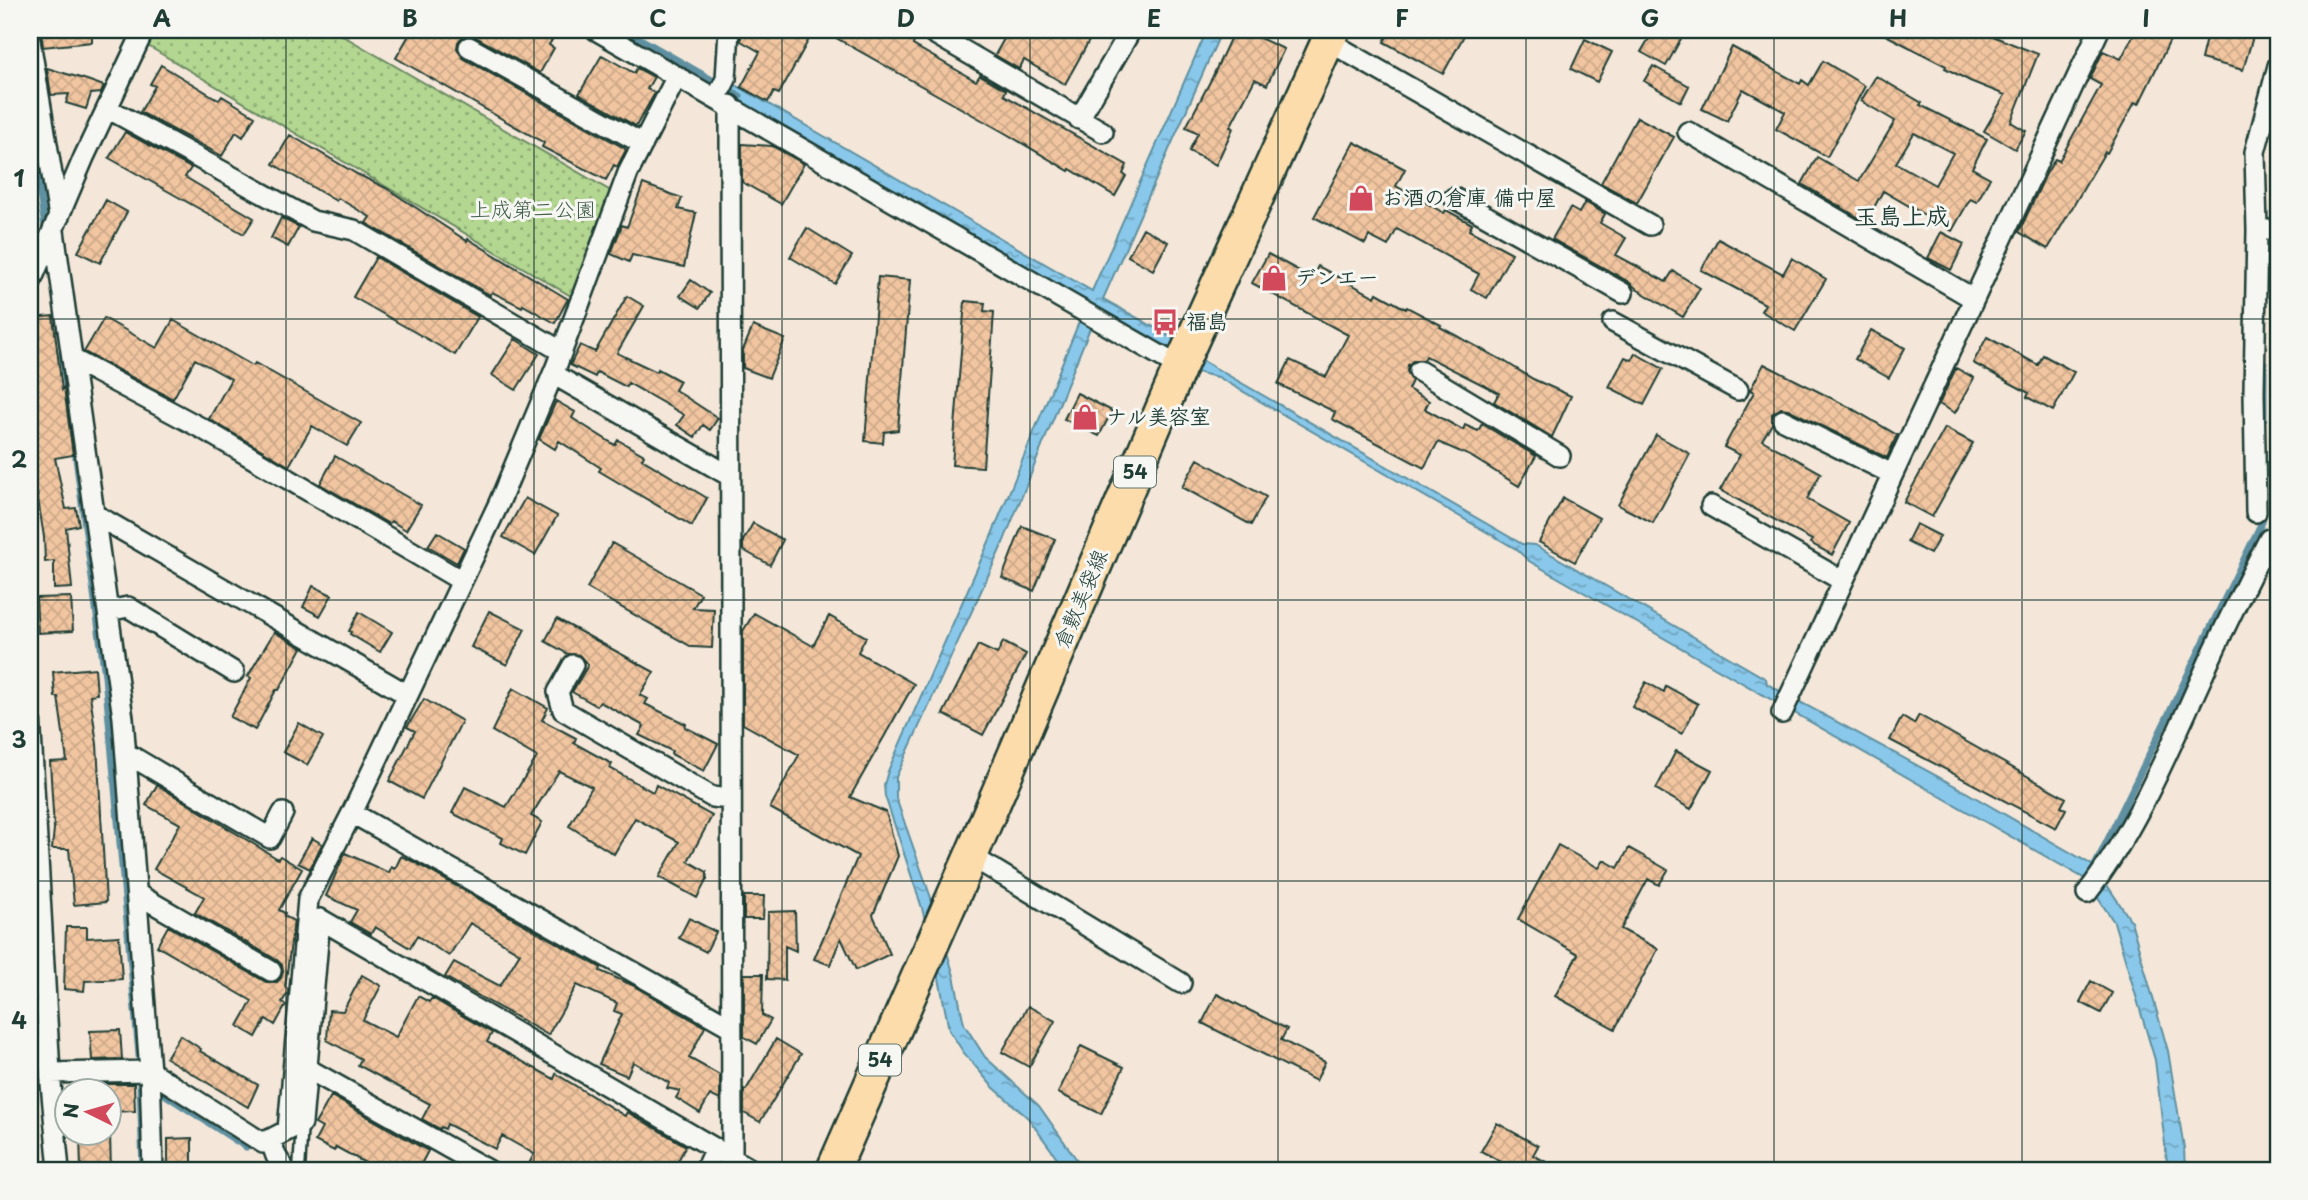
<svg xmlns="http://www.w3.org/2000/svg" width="2308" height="1200" viewBox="0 0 2308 1200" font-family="'Playpen Sans','Klee One',sans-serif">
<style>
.park{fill:url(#park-dots);stroke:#698a62;stroke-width:2}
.water{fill:url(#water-ripples);stroke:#5f90a1;stroke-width:2}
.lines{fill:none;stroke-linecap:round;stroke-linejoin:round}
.stream{stroke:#5f90a1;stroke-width:7}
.building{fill:url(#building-cross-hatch);stroke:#1f3d34;stroke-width:2;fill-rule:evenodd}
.lane-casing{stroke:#1f3d34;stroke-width:15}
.street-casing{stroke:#1f3d34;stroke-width:24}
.primary-casing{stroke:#1f3d34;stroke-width:37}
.lane{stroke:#f6f6f2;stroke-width:10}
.street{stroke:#f6f6f2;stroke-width:19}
.primary{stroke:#fddcac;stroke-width:32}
.grid{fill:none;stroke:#1f3d34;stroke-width:2;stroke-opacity:0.55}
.labels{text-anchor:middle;stroke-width:6;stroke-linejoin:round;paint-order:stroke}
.shield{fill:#f6f6f2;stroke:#60746d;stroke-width:2}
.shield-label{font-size:19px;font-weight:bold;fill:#1f3d34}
.poi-label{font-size:21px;font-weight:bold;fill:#1f3d34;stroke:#f6f6f2;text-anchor:start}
.park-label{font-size:21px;fill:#3d5c47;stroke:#f6f6f2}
.street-label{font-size:21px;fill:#1f3d34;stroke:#f6f6f2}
.quarter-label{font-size:24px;font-weight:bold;fill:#1f3d34;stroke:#f6f6f2}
.neatline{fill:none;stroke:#1f3d34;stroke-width:2.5}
.grid-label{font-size:23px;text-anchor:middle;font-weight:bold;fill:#1f3d34}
</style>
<defs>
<pattern id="park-dots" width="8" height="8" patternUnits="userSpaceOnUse" patternTransform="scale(1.75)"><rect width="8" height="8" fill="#b3d691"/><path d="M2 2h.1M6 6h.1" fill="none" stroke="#91af77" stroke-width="1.8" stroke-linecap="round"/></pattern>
<pattern id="water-ripples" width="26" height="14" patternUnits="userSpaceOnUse" patternTransform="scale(1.75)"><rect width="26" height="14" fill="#89c8ea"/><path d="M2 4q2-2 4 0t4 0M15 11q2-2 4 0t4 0" fill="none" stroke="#6fa4be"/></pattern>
<pattern id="building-cross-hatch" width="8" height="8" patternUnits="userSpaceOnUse" patternTransform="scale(1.75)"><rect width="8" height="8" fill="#f1c5a0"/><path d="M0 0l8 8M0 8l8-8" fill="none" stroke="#ceaa8a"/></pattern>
</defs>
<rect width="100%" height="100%" fill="#f4e7d9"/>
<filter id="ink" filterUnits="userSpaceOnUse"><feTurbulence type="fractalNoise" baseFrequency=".0143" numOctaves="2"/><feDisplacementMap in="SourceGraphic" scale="14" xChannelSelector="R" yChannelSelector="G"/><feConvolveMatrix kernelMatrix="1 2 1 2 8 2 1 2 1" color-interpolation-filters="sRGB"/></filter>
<g filter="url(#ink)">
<!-- park -->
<path class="park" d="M157 30H333L614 193 571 296 148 46Z"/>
<!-- water -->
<path class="water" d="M1207 30H1222L1103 299 1172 337 1205 362 1522 544 1535 545 1766 679 1767 684 1959 788 2099 869 2103 879 2131 921 2168 1051 2184 1148 2185 1170H2168L2155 1060 2114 922 2085 879 1529 561 1516 549 1218 377 1200 373 1165 350 1092 323 1003 543 896 777V798L930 895 954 976 964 1024 985 1057 1039 1106 1084 1170H1066L1028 1118 992 1086 964 1053 949 1030 939 978 922 908 885 796 884 785 888 771 991 537 1086 305 732 98 734 84 1092 291Z"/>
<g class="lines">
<!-- stream -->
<path class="stream" d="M625 30 740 96
M30 127 46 234
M62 353 105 676 139 1055 143 1170
M2264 418V363
M2092 872 2262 522 2264 510
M158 1090 246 1147"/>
</g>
<!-- building -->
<path class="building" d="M41 30H92V42L43 47Z
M412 30H545L555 35 549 45 554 48 540 73 474 36 468 35 462 37 458 42 457 48 463 58 624 148 626 150 617 167 614 165 606 180 542 147 544 143 396 58Z
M741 30H814L779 94 774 92 768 102 741 87 760 52 741 41Z
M822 30H892L914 42 913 45 976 81 980 75 1006 90 1004 95 1127 165 1123 174 1126 176 1115 196 1070 169 1069 171 1005 133Z
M1009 30H1095L1065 84 1024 60 1019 69 995 55Z
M1234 30H1242L1284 49 1267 85 1255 79 1230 127 1233 128 1216 165 1189 151 1198 133 1186 127 1212 78Z
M1390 30H1467L1443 74 1384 42Z
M1654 30H1674L1683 35 1666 66 1641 52Z
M1876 30H1993L1990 35 2038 54 2011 122 2026 131 2015 149 1984 131 2005 95 1970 81 1945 68 1946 66Z
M2136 30H2175L2139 104 2135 102 2107 153 2105 152 2048 249 2019 232 2046 174 2055 159 2059 161 2101 85 2090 79 2103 51 2121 59Z
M2208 30H2255L2243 70 2201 59Z
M1585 39 1612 52 1597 82 1571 69Z
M1732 47 1800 84 1802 80 1809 85 1823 61 1865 86 1827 157 1776 129 1785 112 1743 89 1727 121 1702 109Z
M602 55 634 73 637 68 654 77 647 89 655 93 636 126 579 94Z
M161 65 219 100 222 96 255 116 243 137 236 132 222 156 140 112 155 86 150 84Z
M1653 66 1689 86 1681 102 1644 81Z
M47 68 87 80 104 86 101 93 91 94 86 109 66 103 69 94 51 95Z
M1876 76 1922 103 1920 105 1987 139 1972 168 1990 178 1977 202 1970 199 1952 231 1883 191 1866 222 1802 184 1817 157 1859 181 1895 121 1861 101ZM1914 133 1953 153 1935 185 1896 163Z
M1637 117 1674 137 1637 203 1601 183Z
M125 132 191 168 185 177 254 218 244 234 109 158Z
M290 135 357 174 386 188 467 241 468 239 568 299 555 323 523 305 522 307 492 292 490 295 366 223 370 217 338 198 336 201 273 164Z
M1354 142 1405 169 1396 186 1444 213 1446 210 1472 224 1469 230 1512 253 1487 298 1471 289 1479 274 1397 229 1388 246 1369 236 1365 244 1314 217Z
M742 144 772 146 804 164 781 204 742 182Z
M643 184 682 198 678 209 696 213 684 267 632 255 629 262 611 254 622 225 627 227Z
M106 200 127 212 100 263 78 252Z
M1585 202 1605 214 1600 223 1626 238 1616 255 1666 282 1673 271 1700 288 1683 317 1638 290 1629 282 1552 239 1570 208 1579 213Z
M281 218 299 227 288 247 271 238Z
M807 228 852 256 835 284 790 257Z
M1143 228 1168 242 1153 270 1128 256Z
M1941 232 1964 244 1951 270 1928 258Z
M1718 239 1783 274 1792 258 1826 279 1795 331 1761 311 1765 304 1701 270Z
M1268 254 1312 278 1318 266 1375 297 1377 293 1406 309 1407 307 1441 325 1440 327 1504 361 1533 379 1571 396 1552 437 1494 402 1499 393 1426 356 1424 360H1414L1408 365 1407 371 1412 381 1408 389 1429 401 1425 409 1463 430 1465 425 1478 431 1482 424 1536 456 1519 486 1470 456 1438 442 1424 468 1332 419 1335 412 1278 384 1290 360 1326 377 1348 335 1252 283Z
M376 257 478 317 455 355 353 297Z
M878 277 910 280 898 430 884 432 883 443 865 441Z
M691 280 710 293 700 308 680 296Z
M627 296 644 306 617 353 657 372 658 369 680 381 675 390 718 418 710 430 703 425 695 437 677 425 684 415 628 383 626 387 597 372 595 377 570 365 580 345 595 352Z
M965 301 985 303 984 311 994 312 983 467 952 465Z
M53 316 62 390 64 387 73 455 55 458 66 509 76 508 79 525 66 528 72 588 54 589V561L45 562 44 537 37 493 34 494 30 474V346H34L30 318Z
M104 318 157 348 173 320 253 366 255 363 361 423 347 446 312 426 289 466 209 419 231 379 195 359 173 399 84 352Z
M753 326 785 339 769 378 743 368V350Z
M1871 330 1905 348 1889 378 1855 359Z
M1987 337 2038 365 2043 355 2074 372 2053 411 2027 397 2029 393 1973 363Z
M515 339 539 354 516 390 492 375Z
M1635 353 1663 369 1644 405 1609 387 1625 357 1632 360Z
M1764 364 1849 407 1897 435 1887 458 1788 409 1781 408 1772 414V424L1762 440 1821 473 1807 499 1849 523 1832 555 1810 543 1812 540 1720 490 1740 455 1724 447 1754 392 1750 390Z
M1956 368 1974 378 1955 413 1939 404Z
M1077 393 1112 411 1099 436 1064 419Z
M556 401 575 412 572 418 615 445 618 440 644 455 642 459 707 498 692 526 599 471 601 468 559 441 555 449 539 439Z
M1945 428 1973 443 1932 517 1904 502Z
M1656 435 1690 454 1653 523 1618 505Z
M335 456 421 505 406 530 391 521 389 524 320 484Z
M1198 459 1266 497 1251 525 1182 487Z
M525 498 557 516 535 555 503 537Z
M1563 498 1599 518 1575 562 1539 542Z
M753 523 783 540 770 565 743 550V541Z
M1916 524 1940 536 1930 554 1907 542Z
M1022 526 1055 539 1034 591 1002 578Z
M437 532 464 548 457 563 428 546Z
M612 543 701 594 693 608 714 609 712 648 692 647 587 588Z
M313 586 332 595 320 616 303 607Z
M71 597 73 631 38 633 36 598Z
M489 611 525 629 507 665 471 647Z
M359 612 392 632 380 652 350 634 351 632 349 631Z
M754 613 813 646 829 616 866 637 858 652 914 684 850 797 886 812 898 856 873 915 890 954 856 970 841 938 830 965 814 959 858 856 770 808 799 755 743 724V631Z
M557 619 654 672 640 695 648 699 645 704 686 724 685 727 718 744 704 771 671 754 672 751 639 735 644 726 600 702 597 706 572 692 588 665 579 655 568 654 545 641Z
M274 632 302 648 279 690H276L255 730 230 717 251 678 248 676Z
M1003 642 1026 654 983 735 943 714 978 645 997 654Z
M95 668 97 694 90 695 97 744 106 902 74 905 69 849H52L54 829 50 762 67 761 58 697H55L53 672Z
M1646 682 1664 692 1666 686 1698 704 1682 734 1632 707Z
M513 688 548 708 542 720 576 738 574 743 612 764 610 768 653 792 656 785 712 816 688 861 707 872V879L697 898 659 877 679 842 635 818 614 854 569 826 592 787 559 771 531 816 542 822 525 855 501 843 503 838 452 813 465 787 506 807 537 757 492 731Z
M424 699 462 721 422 799 389 781 415 731 407 727Z
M1919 715 2066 798 2061 807 2066 809 2056 828 1890 740 1902 717 1914 724Z
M299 723 323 737 307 765 283 752Z
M1676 751 1712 770 1691 809 1656 789Z
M157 785 278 859 280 856 302 869 279 910 285 913 284 916 294 921 285 987 288 989V993L282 1002 286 1005 275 1025 266 1019 256 1037 238 1026 252 1001 157 946 168 926 266 982H277L281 978 283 972 282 965 277 960 195 913 204 897 154 869 180 824 146 805Z
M312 838 322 844 310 869 298 863Z
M1558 845 1599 868 1604 860 1618 868 1629 848 1668 870 1659 885 1648 879 1621 929 1658 949 1615 1029 1555 996 1578 954 1518 919Z
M345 853 389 873 391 867 395 869 401 856 412 861 601 968 600 971 632 985 705 1027 689 1058 720 1075V1100L710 1095 700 1113 676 1098 680 1091 667 1088 669 1083 633 1062 627 1076 599 1064 622 1014 614 1011 617 1003 577 985 548 1035 445 977 454 962 500 986 520 953 470 923 449 956 417 936 410 948 375 927 371 934 350 922 357 910 326 896Z
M744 896H764L763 919H744Z
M795 911 796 951 785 946V980L767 979 768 912Z
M689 918 716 932 706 952 679 938Z
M66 927H87V938L119 936 122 979 85 981 84 991 64 989Z
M744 974H763L762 1015 771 1020 757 1044 744 1037Z
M362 975 381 986 363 1020 396 1037 418 996 429 1002 432 998 492 1033 487 1042 554 1079 556 1074 625 1116 627 1112 686 1146 673 1170H540L529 1164 534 1154 502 1136 495 1149 447 1124 445 1129 441 1127 440 1129 422 1119 430 1104 358 1065 361 1059 327 1040 329 1010 343 1011Z
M2091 981 2112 993 2101 1013 2080 1002Z
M1217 994 1287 1029 1281 1040 1325 1062 1316 1081 1202 1023Z
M1028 1006 1055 1021 1029 1067 1002 1052Z
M120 1030 122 1059 92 1060 90 1031Z
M180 1035 201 1049 200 1051 258 1085 248 1107 166 1058Z
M776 1039 801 1054 760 1122 744 1113V1089L746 1090Z
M1081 1046 1124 1067 1101 1114 1058 1093Z
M93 1084H134L135 1111 108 1112V1091H93Z
M331 1096 428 1151 418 1170H378L336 1147 334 1151 315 1141 322 1128 315 1124Z
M1497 1123 1538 1146 1533 1155 1561 1170H1516L1481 1151Z
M110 1134 111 1170H81L80 1135Z
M192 1138V1170H168V1139Z"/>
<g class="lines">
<!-- lane casing -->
<g class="lane-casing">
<path id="lane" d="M299 1170 302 1123"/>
</g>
<!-- street casing -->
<g class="street-casing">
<path id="street" d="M596 30 1180 367
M928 30 1103 132
M30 41 59 217
M1328 41 1650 225
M469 47 643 144
M677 76 628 173 556 367 499 503 352 813 731 1027
M716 99 726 79 729 30
M730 105 732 1157
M107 108 313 221 354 230 561 351
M1079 119 1131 30
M1688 132 1974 299
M1454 198 1623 293
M2257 230H2278
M54 231 123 718 150 1071 153 1170
M30 284 84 157 144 30
M1613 322 1738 390
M72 359 203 429 462 581
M1419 371 1560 456
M553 374 730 476
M1783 420 1892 474
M1711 506 1843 581
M2256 512 2254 392 2257 230 2255 152 2278 66
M94 514 408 695
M108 611 128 607 234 672
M573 665 558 692 563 710 712 797 730 799
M1782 713 2099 30
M30 715 50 1073 59 1170
M126 753 270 838 283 813
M971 856 1181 983
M2087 893C2137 828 2169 749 2203 675 2223 629 2246 584 2269 539
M137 894 271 971
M308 1069 488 1170
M50 1073 150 1071 263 1143 302 1123 320 919 752 1170
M288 1130 308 899 352 813
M270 1139 276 1156 285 1170
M705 1170 715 1148"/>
</g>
<!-- primary casing -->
<g class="primary-casing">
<path id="primary" d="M833 1170 971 856 1180 367 1333 30"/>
</g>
<!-- lane -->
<use href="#lane" class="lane"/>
<!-- street -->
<use href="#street" class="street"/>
<!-- primary -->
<use href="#primary" class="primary"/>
</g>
</g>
<!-- grid -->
<path class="grid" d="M286 30V1170M534 30V1170M782 30V1170M1030 30V1170M1278 30V1170M1526 30V1170M1774 30V1170M2022 30V1170M30 319H2278M30 600H2278M30 881H2278"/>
<!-- icons -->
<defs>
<g id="shop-bare" transform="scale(2.1)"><path d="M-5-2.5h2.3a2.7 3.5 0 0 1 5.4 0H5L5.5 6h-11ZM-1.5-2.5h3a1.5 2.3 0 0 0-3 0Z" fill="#d1495b" stroke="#f6f6f2" stroke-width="2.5" paint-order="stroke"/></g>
<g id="bus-bare" transform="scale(2.1)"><path d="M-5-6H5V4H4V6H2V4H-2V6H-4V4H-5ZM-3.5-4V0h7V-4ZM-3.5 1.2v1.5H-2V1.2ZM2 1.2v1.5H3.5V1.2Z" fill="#d1495b" stroke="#f6f6f2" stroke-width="2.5" paint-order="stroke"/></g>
</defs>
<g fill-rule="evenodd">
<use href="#shop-bare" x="1361" y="198"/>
<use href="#shop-bare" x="1274" y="278"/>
<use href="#bus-bare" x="1165" y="322"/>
<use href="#shop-bare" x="1085" y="417"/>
</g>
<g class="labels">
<!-- shield labels -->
<g class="shield">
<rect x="1114" y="456.5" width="42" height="31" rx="5"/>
<rect x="859" y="1044.5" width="42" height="31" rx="5"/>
</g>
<g class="shield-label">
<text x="1135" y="479">54</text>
<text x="880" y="1067">54</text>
</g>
<!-- poi labels -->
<g class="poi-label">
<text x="1382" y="205">お酒の倉庫 備中屋</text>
<text x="1295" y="285">デンエー</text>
<text x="1186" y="329">福島</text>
<text x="1106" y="424">ナル美容室</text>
</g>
<!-- park labels -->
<g class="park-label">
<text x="533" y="217">上成第二公園</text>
</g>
<!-- street labels -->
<g class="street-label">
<text transform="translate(1081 599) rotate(-67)" y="7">倉敷美袋線</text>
</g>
<!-- quarter labels -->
<g class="quarter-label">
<text x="1902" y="225">玉島上成</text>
</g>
</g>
<!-- margin -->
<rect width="2308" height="1200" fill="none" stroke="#f6f6f2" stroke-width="77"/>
<!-- north arrow -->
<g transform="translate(88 1112) rotate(275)"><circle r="33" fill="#f6f6f2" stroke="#a0aca6" stroke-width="2"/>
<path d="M0-5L12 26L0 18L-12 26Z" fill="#d1495b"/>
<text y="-10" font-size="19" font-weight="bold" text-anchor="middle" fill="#1f3d34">N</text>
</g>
<rect x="38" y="38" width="2232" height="1124" class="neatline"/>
<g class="grid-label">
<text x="162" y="27">A</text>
<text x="410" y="27">B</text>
<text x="658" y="27">C</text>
<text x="906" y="27">D</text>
<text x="1154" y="27">E</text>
<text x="1402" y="27">F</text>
<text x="1650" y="27">G</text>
<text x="1898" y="27">H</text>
<text x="2146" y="27">I</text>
<text x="19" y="187">1</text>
<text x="19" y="468">2</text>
<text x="19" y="748">3</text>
<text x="19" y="1029">4</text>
</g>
</svg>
